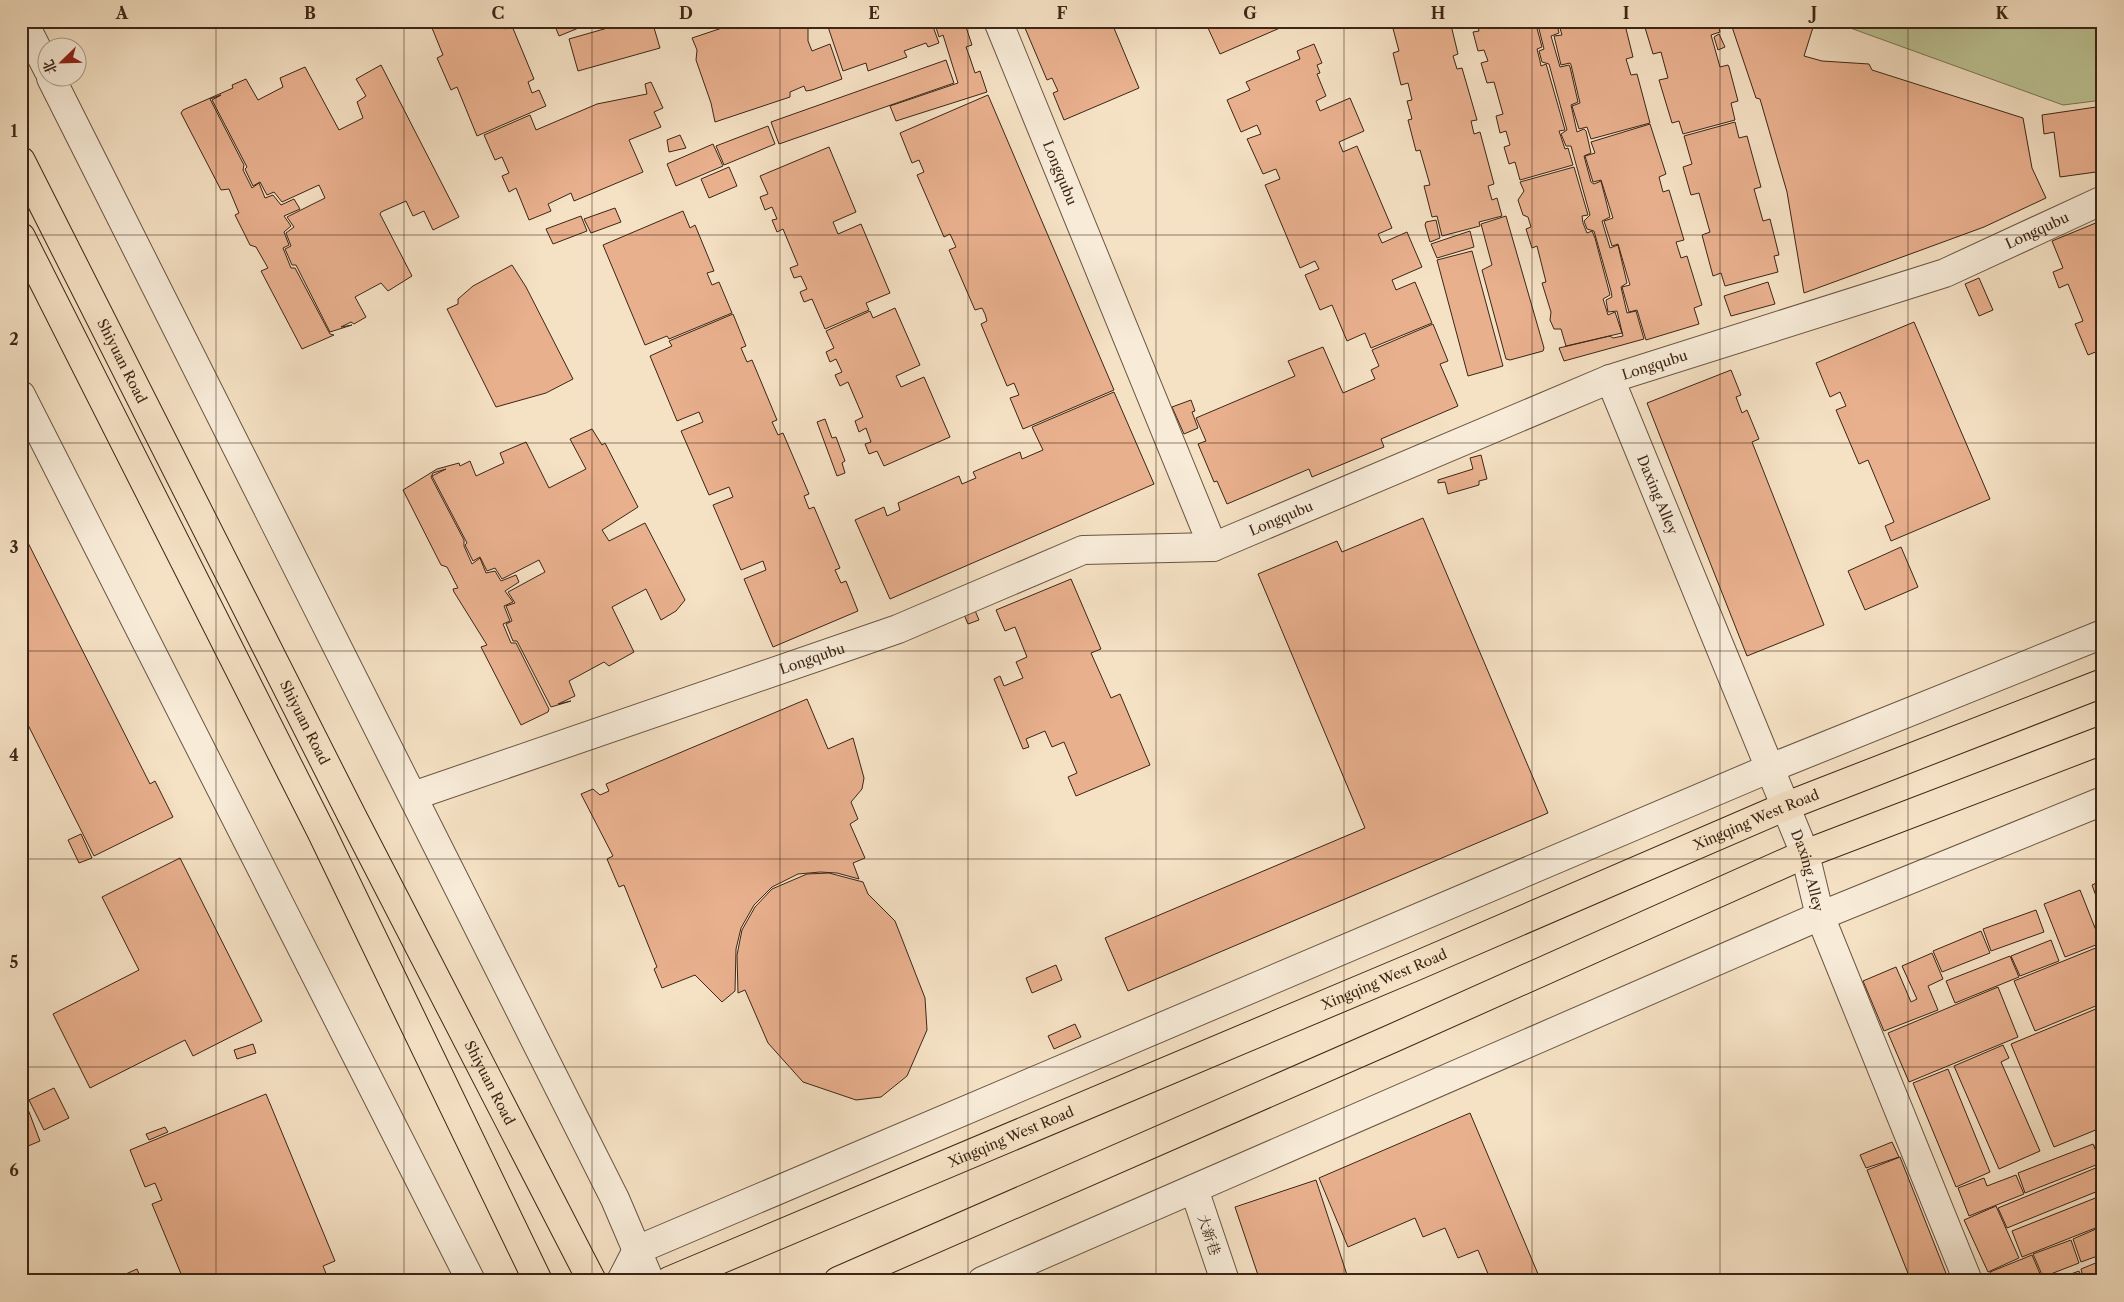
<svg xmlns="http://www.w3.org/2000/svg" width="2124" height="1302" viewBox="0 0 2124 1302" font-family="'Libre Caslon Text','Noto Serif SC',serif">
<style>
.green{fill:#bcc394;stroke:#7c7455}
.building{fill:#e9b08e;stroke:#3c2616}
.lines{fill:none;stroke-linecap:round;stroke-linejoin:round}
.minor-casing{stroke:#6a5542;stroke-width:30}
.major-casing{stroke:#3c2616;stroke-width:30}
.minor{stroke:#f8ecd9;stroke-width:28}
.major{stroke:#f5e1c4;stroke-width:28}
.grid{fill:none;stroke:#3c2616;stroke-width:1;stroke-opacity:0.55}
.labels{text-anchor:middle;stroke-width:4.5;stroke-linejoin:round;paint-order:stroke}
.street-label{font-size:14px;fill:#3c2616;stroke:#f8ecd9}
.neatline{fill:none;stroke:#3c2616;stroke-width:2}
.grid-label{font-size:16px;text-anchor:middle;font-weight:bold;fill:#3c2616}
</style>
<rect width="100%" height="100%" fill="#f5e1c4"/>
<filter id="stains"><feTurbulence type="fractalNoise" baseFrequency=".004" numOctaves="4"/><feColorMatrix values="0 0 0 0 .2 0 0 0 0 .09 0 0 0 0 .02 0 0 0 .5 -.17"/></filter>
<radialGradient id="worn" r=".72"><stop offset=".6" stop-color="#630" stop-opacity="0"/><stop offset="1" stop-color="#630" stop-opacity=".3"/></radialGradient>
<!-- green -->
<path class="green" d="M1831 21H2103V100L2063 105Z"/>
<!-- building -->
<path class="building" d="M421 21H502L505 29 512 26 534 79 528 82 532 93 539 90 546 106 477 136 457 87 451 90 437 58 443 55 430 23 423 26Z
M553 21H579L581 27 559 36Z
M632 21H652L660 48 578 71 569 39Z
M737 21H788L790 27 797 22 808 26V41L812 51 830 44 842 79 812 90 806 91 804 86 790 92V97L715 122 711 103 696 60 697 50 692 38 737 23Z
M826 21H931L939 43 928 47 926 43 904 51 907 57 868 71 866 63 843 71Z
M934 21H964L972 45 966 47 970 58 975 73 980 71 987 92 896 121 890 106 958 83 943 35 939 37Z
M1022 21H1111L1139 88 1064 120 1053 93 1058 91 1052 78 1047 80Z
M1211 21H1296L1220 54 1208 28 1213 25Z
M1313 21H1338L1314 26Z
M1391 21H1450L1458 54 1453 56 1457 69 1462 68 1477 120 1471 121 1474 134 1480 132 1494 184 1488 186 1492 200 1497 198 1502 216 1479 222 1480 226 1442 236 1437 216 1432 217 1424 186 1430 185 1420 150 1416 151 1408 120 1412 119 1407 101 1412 100 1408 83 1401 85 1393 53 1399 51Z
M1477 21H1535L1542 47 1537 49 1540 61 1541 66 1546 64 1547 67 1565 130 1559 131 1565 149 1568 148 1573 165 1520 180 1515 162 1509 164 1504 147 1510 145 1506 131 1500 133 1496 116 1503 114 1494 82 1487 83 1481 63 1488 61 1484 50 1478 51 1473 32 1479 31Z
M1537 21H1556L1559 33 1551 36 1560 67 1569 65 1570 67 1578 102 1571 105 1577 132 1584 129 1586 131 1591 153 1584 156 1591 182 1594 184 1601 181 1610 217 1602 221 1610 248 1618 245 1627 283 1621 287 1627 313 1636 311 1644 339 1564 361 1559 348 1610 336 1613 338 1623 336 1617 311 1608 312 1606 300 1612 297 1611 291 1594 231 1587 229 1584 221 1590 215 1571 146H1566L1561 134 1567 130 1549 64 1542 62 1539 51 1544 49Z
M1558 21H1624L1633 57 1626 59 1631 75 1637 74 1650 123 1591 139 1587 127 1579 129 1572 106 1580 103 1571 65 1570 63 1561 65 1554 36 1562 35Z
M1643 21H1717L1720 32 1711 35 1720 67 1728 65 1729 67 1738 101 1731 103 1735 120 1683 134 1679 121 1672 123 1659 80 1668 78 1661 52 1653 54Z
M1730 21H1815L1804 56 1822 61 1869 64 1872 70 2023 118 2032 168 2046 198 1984 227 1804 293 1787 192 1760 99 1756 98Z
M1719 34 1725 47 1718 50 1714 37Z
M1314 44 1322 63 1317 65 1320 73 1317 74 1326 96 1316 101 1320 111 1350 98 1364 131 1339 142 1343 152 1357 146 1392 228 1378 234 1382 243 1407 232 1422 267 1392 280 1396 290 1415 282 1432 323 1371 348 1365 333 1347 341 1332 305 1320 310 1305 275 1319 269 1315 261 1300 268 1265 185 1280 179 1276 169 1263 174 1247 139 1261 134 1257 125 1241 132 1227 100 1250 90 1246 82 1300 59 1297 51Z
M946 60 954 83 779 144 771 122Z
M381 65 459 217 433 230 424 211 413 216 406 201 381 212 380 214 412 276 388 291 381 283 355 297 366 317 354 324 351 322 341 327 352 325 330 332 296 265H292L285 249 291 246 286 233 294 227 287 217 325 198 319 185 282 202 274 192 267 195 260 182 253 186 245 169 247 167 212 100 221 95 210 99 244 165 243 170 252 188 259 183 265 198 273 195 281 205 294 199 300 209 284 216 291 226 284 232 289 245 283 248 291 268H295L330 334 334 335 302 349 261 271 268 268 256 247 250 245 235 215 239 213 229 189 221 190 181 113 183 110 233 88 232 85 246 79 258 100 283 87 280 78 305 67 339 130 363 118 357 102 366 96 356 79Z
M651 82 663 108 654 112 661 127 629 140 643 172 574 201 571 193 548 204 551 211 529 220 516 188 509 192 502 176 509 173 502 157 495 160 484 135 530 115 536 130 597 104 647 94 645 84Z
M988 95 1114 390 1023 429 1010 398 1019 395 1014 383 1007 386 981 324 987 321 985 314 982 308 975 310 949 250 956 247 950 234 944 237 917 175 924 172 919 160 912 163 900 133Z
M2103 106V171L2060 177 2054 132 2044 134 2042 115Z
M1735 122 1739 138 1747 136 1761 187 1754 189 1763 221 1770 219 1779 255 1774 256 1778 272 1725 286 1721 273 1713 276 1702 235 1710 232 1699 193 1691 195 1683 167 1692 164 1684 136Z
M1650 124 1666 174 1659 177 1663 192 1669 190 1684 240 1676 242 1681 258 1687 256 1702 305 1694 308 1699 324 1646 340 1637 310 1629 312 1622 287 1630 285 1618 244 1612 246 1604 221 1613 218 1601 180 1593 182 1585 156 1595 153 1591 142Z
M768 126 775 144 724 165 716 146Z
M680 135 686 148 669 152 667 140Z
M713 144 723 166 676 186 667 164Z
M829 147 856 212 833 222 838 234 861 224 890 293 866 303 869 310 825 329 812 299 804 302 800 292 807 289 801 276 794 278 790 268 798 265 783 229 777 232 772 220 777 219 772 207 765 210 760 197 768 194 760 176Z
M729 167 737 186 709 198 701 179Z
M1574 167 1588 215 1582 216 1583 223 1587 233 1592 231 1595 238 1610 295 1603 299 1608 315 1615 312 1622 333 1566 346 1561 329H1554L1550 320 1551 312 1542 283 1546 282 1537 246 1532 248 1526 229 1531 227 1528 217 1523 215 1518 200 1524 191 1520 182Z
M615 208 621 222 591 233 584 219Z
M683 211 690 228 695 225 714 271 707 273 712 285 719 282 732 313 669 339 667 336 645 345 603 245Z
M581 216 587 231 553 244 546 229Z
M1506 216 1544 348 1543 351 1510 360 1506 359 1482 270 1492 265 1481 224Z
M1436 220 1440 238 1430 242 1425 225 1426 222Z
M2103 220V362L2098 351 2088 355 2075 324 2083 321 2068 284 2059 288 2053 272 2063 268 2052 241Z
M1470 231 1474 247 1437 258 1431 244Z
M1472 251 1503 366 1468 376 1437 260Z
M512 265 526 287 573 379 546 393 496 407 447 309 458 304V299L473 286Z
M1979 278 1993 310 1979 316 1965 284Z
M1768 282 1775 304 1731 316 1724 296Z
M895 308 920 365 896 376 901 387 924 377 950 437 884 466 877 451 869 454 865 444 871 442 866 428 859 432 855 421 863 417 848 382 840 386 835 375 842 372 836 359 830 362 826 352 834 348 826 331 870 311 873 318Z
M733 314 746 346 741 348 747 362 752 360 777 420 772 422 778 435 783 433 809 494 804 496 809 509 814 507 840 568 835 570 841 583 846 581 858 611 773 647 744 579 766 570 763 561 741 570 713 505 733 497 729 487 709 495 681 431 703 422 699 412 677 421 650 356 672 346 669 341Z
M1914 322 1990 499 1891 541 1885 526 1894 522 1868 460 1859 464 1836 410 1846 406 1840 392 1830 397 1816 363Z
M1433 324 1448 361 1440 364 1458 406 1381 439 1384 447 1379 449 1312 477 1309 469 1227 504 1217 481 1214 482 1198 444 1206 441 1196 418 1295 376 1288 361 1323 347 1343 393 1375 379 1371 370 1379 366 1372 350Z
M1731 370 1741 395 1736 397 1742 413 1747 410 1759 439 1752 442 1824 625 1747 656 1647 403Z
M1114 392 1154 484 890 599 855 520 884 507 887 516 900 510 898 503 959 476 962 484 976 478 973 472 1020 452 1022 459 1043 450 1032 427Z
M1191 400 1195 411 1192 412 1198 428 1184 434 1172 407Z
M825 419 832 438 836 437 845 461 842 463 845 473 837 476 817 422Z
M592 429 602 445 605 443 638 507 602 530 609 541 645 523 685 600 676 611 661 620 646 589 612 607 634 652 609 666 604 662 569 681 575 696 558 704 571 701 551 707 517 641H513L506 624 512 621 506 606 515 603 508 592 545 572 539 560 502 579 495 568 487 571 480 557 473 561 465 545 467 543 432 476 446 469 433 473 431 477 464 540V546L472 564 480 558 486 573 495 571 501 581 516 575 519 582 505 591 513 602 504 606 510 621 503 624 511 643H516L549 709 548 712 521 725 481 647 487 645 454 592 453 589 458 588 447 567 441 565 403 490 437 469 459 463 460 466 470 461 476 476 504 463 500 453 526 442 549 488 586 469 570 439Z
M1481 455 1487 479 1479 481V485L1448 494 1445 482 1438 483V480L1473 469 1470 458Z
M1423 518 1548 813 1128 991 1105 938 1365 828 1258 574 1337 541 1342 552Z
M21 529 150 784 155 781 173 817 94 856 21 711Z
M1901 547 1918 587 1865 610 1848 571Z
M1071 579 1101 649 1091 653 1111 698 1120 694 1150 765 1076 796 1068 777 1077 773 1064 742 1052 747 1045 731 1026 739 1029 747 1023 749 994 679 1000 676 1004 686 1023 678 1016 662 1027 657 1015 627 1005 631 996 610Z
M974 608 979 620 968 624 963 612Z
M807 699 828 749 853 738 864 778 862 789 851 802 858 819 850 824 865 858 853 863 859 879 837 873 820 872 798 874 772 887 754 905 741 928 736 949 735 991 722 1002 695 975 662 988 654 969 657 967 624 885 619 887 607 859 613 856 581 794 593 789 600 795 609 791 606 784Z
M81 834 92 858 79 863 68 840Z
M180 858 262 1021 193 1056 185 1040 90 1088 53 1014 139 970 102 897Z
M829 873 863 882 868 894 895 921 925 998 927 1030 907 1076 881 1097 856 1100 803 1082 768 1043 745 990 738 993 737 955 742 930 755 907 772 889 807 874Z
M2103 880V906L2100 907 2092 885Z
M2080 890 2101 943 2065 957 2044 904Z
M2036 910 2044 932 1991 951 1983 929Z
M1981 931 1990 953 1942 972 1933 951Z
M2051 940 2059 961 2020 976 2011 956Z
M2103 945V1003L2035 1031 2014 981Z
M1932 953 1943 979 1928 986 1938 1010 1884 1031 1863 981 1896 967 1911 1002 1917 999 1902 966Z
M2010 956 2019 977 1955 1003 1946 981Z
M1056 965 1062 980 1032 993 1026 978Z
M1998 987 2018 1037 1909 1082 1888 1033Z
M2103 1006V1127L2054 1147 2011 1044Z
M1075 1024 1081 1037 1054 1049 1048 1036Z
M253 1044 256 1053 237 1059 234 1050Z
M2003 1045 2009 1058 2001 1062 2040 1151 1999 1169 1954 1066Z
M1948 1069 1990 1172 1956 1187 1913 1083Z
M54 1088 69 1118 44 1130 29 1100Z
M266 1094 335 1261 323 1266 329 1281H184L152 1204 162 1200 155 1183 145 1187 130 1150Z
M23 1096 40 1141 21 1149V1097Z
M1470 1113 1541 1281H1491L1478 1250 1458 1258 1445 1228 1423 1237 1415 1218 1348 1247 1319 1178Z
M165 1127 168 1132 149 1140 146 1134Z
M1892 1142 1899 1157 1866 1168 1860 1155Z
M2103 1142V1163L2095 1145Z
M2093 1144 2101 1163 2025 1193 2018 1173Z
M1900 1157 1949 1281H1911L1867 1170Z
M2103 1165V1189L2007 1228 1998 1208Z
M2016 1175 2024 1194 1969 1216 1958 1188 1984 1178 1987 1186Z
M1316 1180 1349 1281H1260L1235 1207Z
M2103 1195V1225L2022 1257 2012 1231Z
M1996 1206 2019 1258 1988 1272 1964 1220Z
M2103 1226V1254L2081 1262 2073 1239Z
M2071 1240 2079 1263 2043 1277 2033 1254Z
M2032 1255 2041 1276 2030 1281H1993L1990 1272Z
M2103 1260V1281H2084L2081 1269Z
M137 1269 142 1281H110Z
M2079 1271 2083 1281H2052Z"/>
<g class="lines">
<!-- minor casing -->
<g class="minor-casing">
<g id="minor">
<path d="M23 21 48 70"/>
<path id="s1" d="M998 21 1213 547"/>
<path d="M51 78 615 1199 650 1281"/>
<path id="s2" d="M1610 379 1805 854 1820 916 1968 1281"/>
<path d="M21 395 471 1281"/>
<path id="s3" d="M413 796 898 629 1083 550 1213 547 1610 379 1945 273 2103 200"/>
<path d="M1194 1189 1225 1281"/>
<path d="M621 1281 637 1250 1768 769 2103 634"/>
<path d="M982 1281 1820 916 2103 801"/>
</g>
</g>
<!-- major casing -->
<g class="major-casing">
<g id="major">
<path id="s4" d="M21 161 352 816 592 1281"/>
<path d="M21 237 321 831 538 1281"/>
<path id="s5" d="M669 1281 1416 966 1784 807 2103 683"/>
<path d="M838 1281 1391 1039 1805 854 2103 740"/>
</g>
</g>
<!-- minor -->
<use href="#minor" class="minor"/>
<!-- major -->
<use href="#major" class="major"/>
</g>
<!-- grid -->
<path class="grid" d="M216 21V1281M404 21V1281M592 21V1281M780 21V1281M968 21V1281M1156 21V1281M1344 21V1281M1532 21V1281M1720 21V1281M1908 21V1281M21 235H2103M21 443H2103M21 651H2103M21 859H2103M21 1067H2103"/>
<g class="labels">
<!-- street labels -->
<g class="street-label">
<text dy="5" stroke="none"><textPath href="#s1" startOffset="164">Longqubu</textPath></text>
<text dy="5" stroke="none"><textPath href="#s3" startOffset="1728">Longqubu</textPath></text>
<text dy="5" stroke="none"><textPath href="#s4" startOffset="224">Shiyuan Road</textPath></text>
<text dy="5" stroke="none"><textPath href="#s3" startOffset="1322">Longqubu</textPath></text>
<text dy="5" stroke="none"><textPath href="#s2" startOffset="125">Daxing Alley</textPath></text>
<text dy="5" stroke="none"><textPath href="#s3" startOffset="918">Longqubu</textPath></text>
<text dy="5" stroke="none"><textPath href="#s3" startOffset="422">Longqubu</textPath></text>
<text dy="5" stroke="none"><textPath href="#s4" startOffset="629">Shiyuan Road</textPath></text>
<text dy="5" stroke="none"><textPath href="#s5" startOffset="1181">Xingqing West Road</textPath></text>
<text dy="5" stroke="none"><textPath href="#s2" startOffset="530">Daxing Alley</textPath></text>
<text dy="5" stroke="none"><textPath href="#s5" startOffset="776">Xingqing West Road</textPath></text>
<text dy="5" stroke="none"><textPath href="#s4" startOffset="1034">Shiyuan Road</textPath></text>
<text dy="5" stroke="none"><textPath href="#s5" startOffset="371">Xingqing West Road</textPath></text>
<text transform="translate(1209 1235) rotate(71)" y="5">大新巷</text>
</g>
</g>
<!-- margin -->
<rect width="2124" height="1302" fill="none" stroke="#f5e1c4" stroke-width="55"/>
<!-- north arrow -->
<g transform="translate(62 62) rotate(247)"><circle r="24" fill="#f8ecd9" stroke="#ad9d8b"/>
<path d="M0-4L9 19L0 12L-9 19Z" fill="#8f2418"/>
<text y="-8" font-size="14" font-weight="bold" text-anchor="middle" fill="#3c2616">北</text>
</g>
<rect x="28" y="28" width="2068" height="1246" class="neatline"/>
<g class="grid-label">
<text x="122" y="19">A</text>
<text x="310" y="19">B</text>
<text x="498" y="19">C</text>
<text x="686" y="19">D</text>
<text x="874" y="19">E</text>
<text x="1062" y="19">F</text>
<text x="1250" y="19">G</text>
<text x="1438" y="19">H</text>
<text x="1626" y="19">I</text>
<text x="1814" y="19">J</text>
<text x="2002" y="19">K</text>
<text x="14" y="137">1</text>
<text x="14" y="345">2</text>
<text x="14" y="553">3</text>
<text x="14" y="761">4</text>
<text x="14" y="968">5</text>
<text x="14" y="1176">6</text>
</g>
<rect width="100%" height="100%" filter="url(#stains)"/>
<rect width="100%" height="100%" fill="url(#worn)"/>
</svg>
